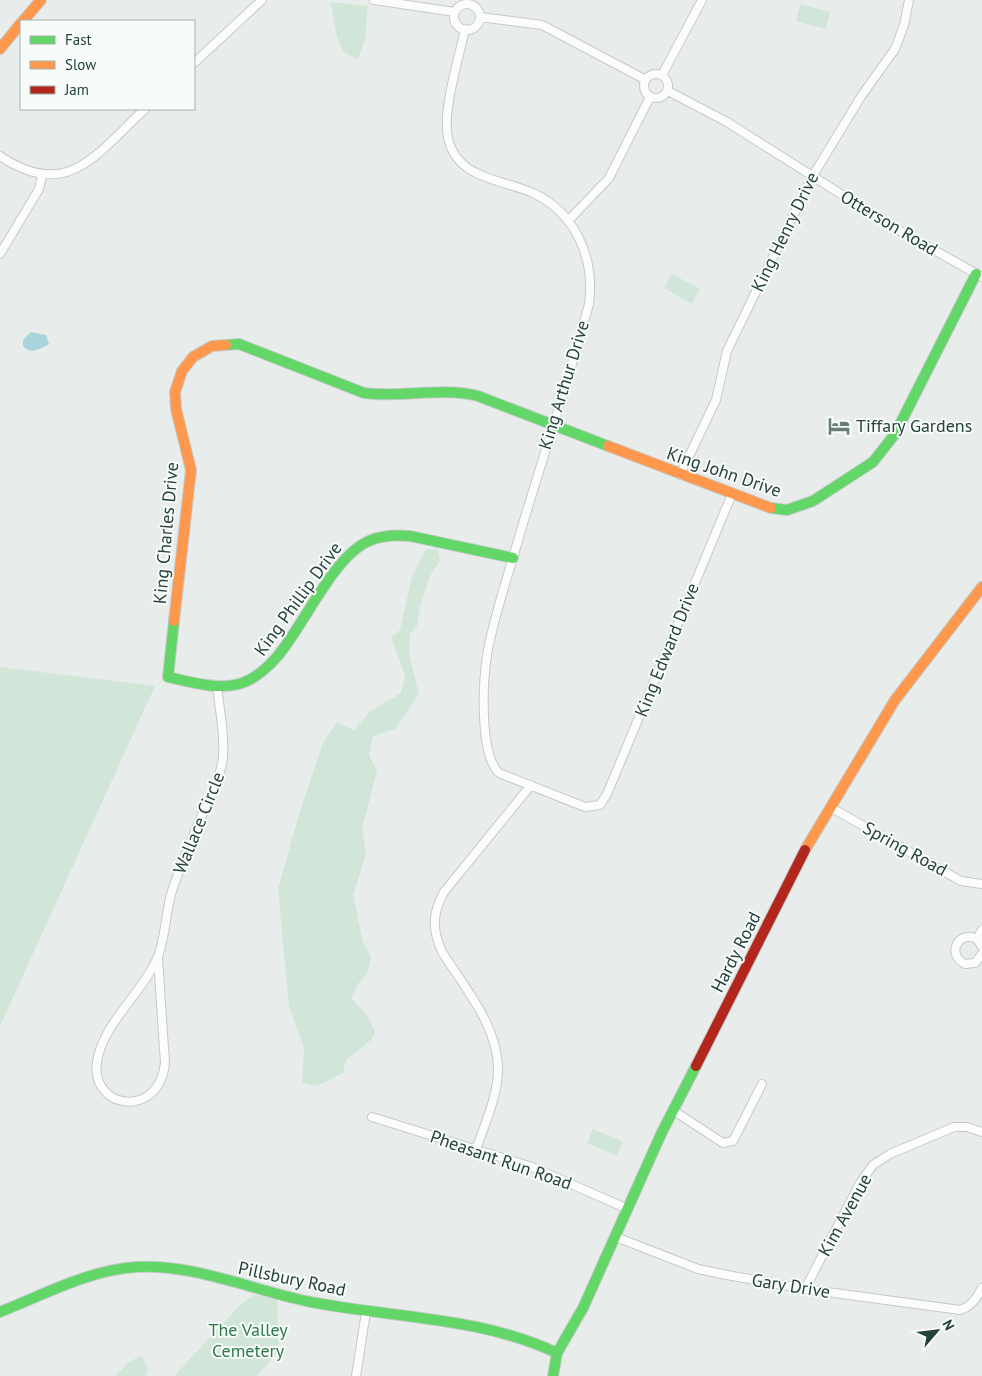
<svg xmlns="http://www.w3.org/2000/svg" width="982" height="1376" viewBox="0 0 982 1376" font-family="'PT Sans',sans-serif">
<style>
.green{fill:#d1e6d8}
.water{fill:#a9d4db}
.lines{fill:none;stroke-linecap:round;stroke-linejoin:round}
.street-casing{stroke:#c5cac8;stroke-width:10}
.fast-casing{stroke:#c3cbc8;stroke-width:12}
.slow-casing{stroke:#c3cbc8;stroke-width:12}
.jam-casing{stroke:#c3cbc8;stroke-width:12}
.street{stroke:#fcfcfc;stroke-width:8}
.fast{stroke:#63d668;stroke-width:10}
.slow{stroke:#ff974d;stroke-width:10}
.jam{stroke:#b3261e;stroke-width:10}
.labels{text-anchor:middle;stroke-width:4;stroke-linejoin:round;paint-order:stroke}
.street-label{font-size:18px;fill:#24423a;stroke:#f7fbf9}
.poi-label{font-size:18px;fill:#24423a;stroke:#f7fbf9;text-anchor:start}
.park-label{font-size:18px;fill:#2d7a4b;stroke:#f7fbf9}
</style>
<rect width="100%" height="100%" fill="#e8edeb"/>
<!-- green -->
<path class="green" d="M330 2 368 6 365 39 358 59C333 55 336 20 330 2Z
M800 4 830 12 826 29 796 21Z
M672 274 700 289 692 304 664 288Z
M426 549 438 550 440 560 430 576 420 607 417 626 410 634 409 653 419 694 395 729 373 736 369 755 377 771 362 829 366 854 353 895 363 942 371 957 368 972 358 984 351 998 367 1015 375 1032 372 1039 346 1060 343 1073 317 1086 302 1083 304 1048 289 1006 278 889 300 811 323 743 337 722 354 730 369 712 401 693 405 676 391 637 400 630 412 576Z
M0 667 155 686 0 1026Z
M593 1129 623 1142 617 1156 587 1143Z
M253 1295 277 1299 279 1351 257 1376H174L241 1304Z
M142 1356 148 1368 146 1376H115L130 1361Z"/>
<!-- water -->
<path class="water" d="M31 332 46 335 49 344C40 349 31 355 23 346V340Z"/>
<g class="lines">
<!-- street casing -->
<g class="street-casing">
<path id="street" d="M374 0 455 12
M454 17a13 13 0 1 1 26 0a13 13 0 1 1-26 0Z
M480 17 542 25 646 80
M465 29C459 58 442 111 448 138 457 179 501 179 533 193 576 213 595 259 589 304 568 382 542 460 519 537 508 576 494 615 487 655 483 682 479 753 499 773L585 807 600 805 607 794 732 494
M194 63 262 0
M644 86a12 12 0 1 1 24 0a12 12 0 1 1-24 0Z
M662 75 702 0
M668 91 727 122 893 227 982 277
M0 156C68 202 97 153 145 109
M568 221 609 178 650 97
M0 254 39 189 42 175
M680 475 716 400 727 351 812 177 862 95 895 49 904 25 909 0
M830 807 961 881 982 884
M977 939 982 930
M982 947 977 939C958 929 946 955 965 964L975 963 982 954
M158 959 165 1063C159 1120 90 1109 97 1062 102 1025 141 994 156 961 166 940 165 913 172 891 180 867 190 843 200 820 209 800 221 779 223 756 225 733 219 708 217 685
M674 1111 723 1143 733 1141 762 1084
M372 1117 532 1167 628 1209
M476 1150C484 1126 497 1098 498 1072 499 1027 465 988 442 952 432 929 432 914 444 892L531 785
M616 1237 698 1269 727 1275 805 1289 960 1310C971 1307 977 1298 982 1288
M805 1289 860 1183 873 1165 890 1154 954 1127H967L982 1132
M356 1376 366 1312"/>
</g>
<!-- fast casing -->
<g class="fast-casing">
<path id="fast" d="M226 345 239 344 364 393C402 398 440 387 478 396L608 446
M771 508 787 510 813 501 873 462 895 434 976 274
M174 621 168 677C190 682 217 690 239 684 254 680 266 669 276 658 304 626 333 556 369 541 382 535 396 535 410 536L513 558
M0 1312C43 1295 89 1270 136 1267 194 1264 250 1289 306 1301 389 1318 479 1316 557 1353
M553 1376 557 1353 583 1308 662 1132 696 1066"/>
</g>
<!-- slow casing -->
<g class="slow-casing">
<path id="slow" d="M23 21 41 0
M0 49 21 23
M608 446 771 508
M174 621 191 470 176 409 175 392 182 371 193 357 212 346 226 345
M805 850 895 700 982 587"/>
</g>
<!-- jam casing -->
<g class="jam-casing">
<path id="jam" d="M696 1066 805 850"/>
</g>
<!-- street -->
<use href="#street" class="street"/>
<!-- fast -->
<use href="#fast" class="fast"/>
<!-- slow -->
<use href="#slow" class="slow"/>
<!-- jam -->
<use href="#jam" class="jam"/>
</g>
<!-- icons -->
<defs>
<g id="hotel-bare" transform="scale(1.725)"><path d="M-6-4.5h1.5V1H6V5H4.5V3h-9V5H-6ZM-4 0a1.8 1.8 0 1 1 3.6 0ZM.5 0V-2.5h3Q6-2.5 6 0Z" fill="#697e78" stroke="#f7fbf9" stroke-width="2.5" paint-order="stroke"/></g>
</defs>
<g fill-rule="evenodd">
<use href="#hotel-bare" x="839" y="426"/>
</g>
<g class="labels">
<!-- street labels -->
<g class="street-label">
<text transform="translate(889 223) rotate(31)" y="6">Otterson Road</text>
<text transform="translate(785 232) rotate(-64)" y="6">King Henry Drive</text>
<text transform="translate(564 385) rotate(-73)" y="6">King Arthur Drive</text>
<text transform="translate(724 472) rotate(19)" y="6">King John Drive</text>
<text transform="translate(166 533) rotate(-85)" y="6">King Charles Drive</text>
<text transform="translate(298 599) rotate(-54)" y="6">King Phillip Drive</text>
<text transform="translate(667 650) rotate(-68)" y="6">King Edward Drive</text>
<text transform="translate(199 823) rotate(-68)" y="6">Wallace Circle</text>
<text transform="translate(905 849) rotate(29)" y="6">Spring Road</text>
<text transform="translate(736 952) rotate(-63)" y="6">Hardy Road</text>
<text transform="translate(501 1160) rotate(19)" y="6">Pheasant Run Road</text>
<text transform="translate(845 1215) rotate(-61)" y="6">Kim Avenue</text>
<text transform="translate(292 1279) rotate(12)" y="6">Pillsbury Road</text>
<text transform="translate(791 1286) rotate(9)" y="6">Gary Drive</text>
</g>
<!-- poi labels -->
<g class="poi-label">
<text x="856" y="432">Tiffary Gardens</text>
</g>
<!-- park labels -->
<g class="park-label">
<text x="248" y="1336">The Valley<tspan x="248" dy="21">Cemetery</tspan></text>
</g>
</g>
<!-- legend -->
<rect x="20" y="20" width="175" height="90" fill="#f7fbf9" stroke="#a3b1ad"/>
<rect x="30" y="36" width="25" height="8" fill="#63d668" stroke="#a3b1ad"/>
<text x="65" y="45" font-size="15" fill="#24423a">Fast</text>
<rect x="30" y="61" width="25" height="8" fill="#ff974d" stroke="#a3b1ad"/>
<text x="65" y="70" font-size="15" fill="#24423a">Slow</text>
<rect x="30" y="86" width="25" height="8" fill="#b3261e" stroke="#a3b1ad"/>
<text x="65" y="95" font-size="15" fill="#24423a">Jam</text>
<!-- north arrow -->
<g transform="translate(937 1331) rotate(62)" stroke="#f7fbf9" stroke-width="4" paint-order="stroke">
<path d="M0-4L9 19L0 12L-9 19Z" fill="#24423a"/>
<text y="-8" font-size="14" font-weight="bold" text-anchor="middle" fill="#24423a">N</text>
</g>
</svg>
